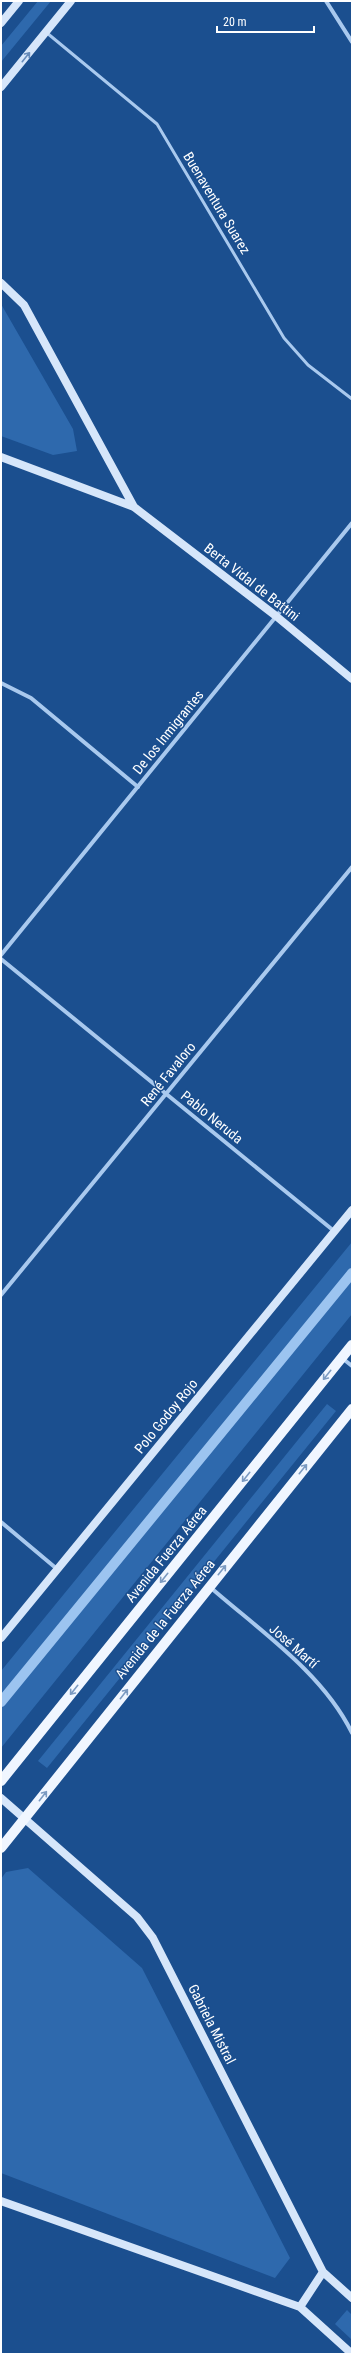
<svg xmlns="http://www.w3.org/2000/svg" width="353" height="2355" viewBox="0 0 353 2355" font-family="'Roboto Condensed',sans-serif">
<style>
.green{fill:#2e69ad}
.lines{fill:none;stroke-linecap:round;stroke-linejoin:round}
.stream{stroke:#9cc4f0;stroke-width:10}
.lane{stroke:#a9c9ee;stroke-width:3}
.street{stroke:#a9c9ee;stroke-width:4}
.secondary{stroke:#d6e6fa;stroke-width:8}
.primary{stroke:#f0f6ff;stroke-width:10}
.oneway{stroke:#668bba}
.oneway2{stroke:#7b9ac1}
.labels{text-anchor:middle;stroke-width:3;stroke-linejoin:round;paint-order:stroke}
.street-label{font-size:14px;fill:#fff;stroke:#1b4f8f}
</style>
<rect width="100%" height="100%" fill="#1b4f8f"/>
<!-- green -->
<path class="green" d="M38 1H51L1 62V46Z
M1 304 73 429 77 451 53 455 1 436Z
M352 1242V1314L1 1748V1671Z
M327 1404 336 1411 47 1768 38 1761Z
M28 1868 142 1968 290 2258 275 2278 1 2173V1879L6 1872Z
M347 2310 352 2315V2340L335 2324Z"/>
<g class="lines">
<!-- stream -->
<path class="stream" d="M1 1702 352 1273"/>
<!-- lane -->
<path class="lane" d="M47 33 157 124 284 338 308 365 352 399"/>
<!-- street -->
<path class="street" d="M326 1 352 42
M1 683 31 698 138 787
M1 955 352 523
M1 959 334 1231
M1 1295 352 867
M342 1358 352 1366
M1 1522 57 1569
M210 1587C259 1630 323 1673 352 1733"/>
<!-- secondary -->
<path class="secondary" d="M1 23 19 1
M1 87 71 1
M1 283 24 305 134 507
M1 457 134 507 276 616 352 679
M1 1638 352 1210
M1 1798 137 1917 153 1938 323 2272 352 2298
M1 2201 300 2307 352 2354
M300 2307 323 2272"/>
<!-- primary -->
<path class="primary" d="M1 1781 352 1345
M1 1848 352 1409"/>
</g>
<!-- one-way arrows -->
<defs><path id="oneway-shaft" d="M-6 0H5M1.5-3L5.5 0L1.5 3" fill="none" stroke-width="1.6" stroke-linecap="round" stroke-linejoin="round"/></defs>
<use class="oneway" href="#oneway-shaft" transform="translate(26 57) rotate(-51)"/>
<g class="oneway2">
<use href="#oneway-shaft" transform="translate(327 1375) rotate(129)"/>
<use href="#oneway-shaft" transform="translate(303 1469) rotate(-51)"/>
<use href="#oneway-shaft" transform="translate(246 1477) rotate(129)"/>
<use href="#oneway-shaft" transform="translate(222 1570) rotate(-51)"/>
<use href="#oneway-shaft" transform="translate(164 1578) rotate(129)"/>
<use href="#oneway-shaft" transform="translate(74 1690) rotate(129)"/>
<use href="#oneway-shaft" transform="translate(124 1694) rotate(-52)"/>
<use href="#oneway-shaft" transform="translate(43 1796) rotate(-52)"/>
</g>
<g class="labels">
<!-- street labels -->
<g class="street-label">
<text transform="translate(217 203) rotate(59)" y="5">Buenaventura Suarez</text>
<text transform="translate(252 582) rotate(38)" y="5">Berta Vidal de Battini</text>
<text transform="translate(168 732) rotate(-51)" y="5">De los Inmigrantes</text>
<text transform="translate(168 1074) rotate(-51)" y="5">René Favaloro</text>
<text transform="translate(212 1117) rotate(39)" y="5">Pablo Neruda</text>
<text transform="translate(166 1416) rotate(-51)" y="5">Polo Godoy Rojo</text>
<text transform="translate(166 1554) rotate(-51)" y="5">Avenida Fuerza Aérea</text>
<text transform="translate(165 1619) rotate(-51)" y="5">Avenida de la Fuerza Aérea</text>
<text transform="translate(294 1646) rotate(41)" y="5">José Martí</text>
<text transform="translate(212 2024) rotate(63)" y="5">Gabriela Mistral</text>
</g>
</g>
<!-- border -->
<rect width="353" height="2355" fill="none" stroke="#ffffff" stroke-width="4"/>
<!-- scale -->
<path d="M217 26v6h97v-6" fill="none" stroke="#ffffff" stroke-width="2"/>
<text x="223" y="26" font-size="12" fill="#ffffff" stroke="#1b4f8f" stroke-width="3" paint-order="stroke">20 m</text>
</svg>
